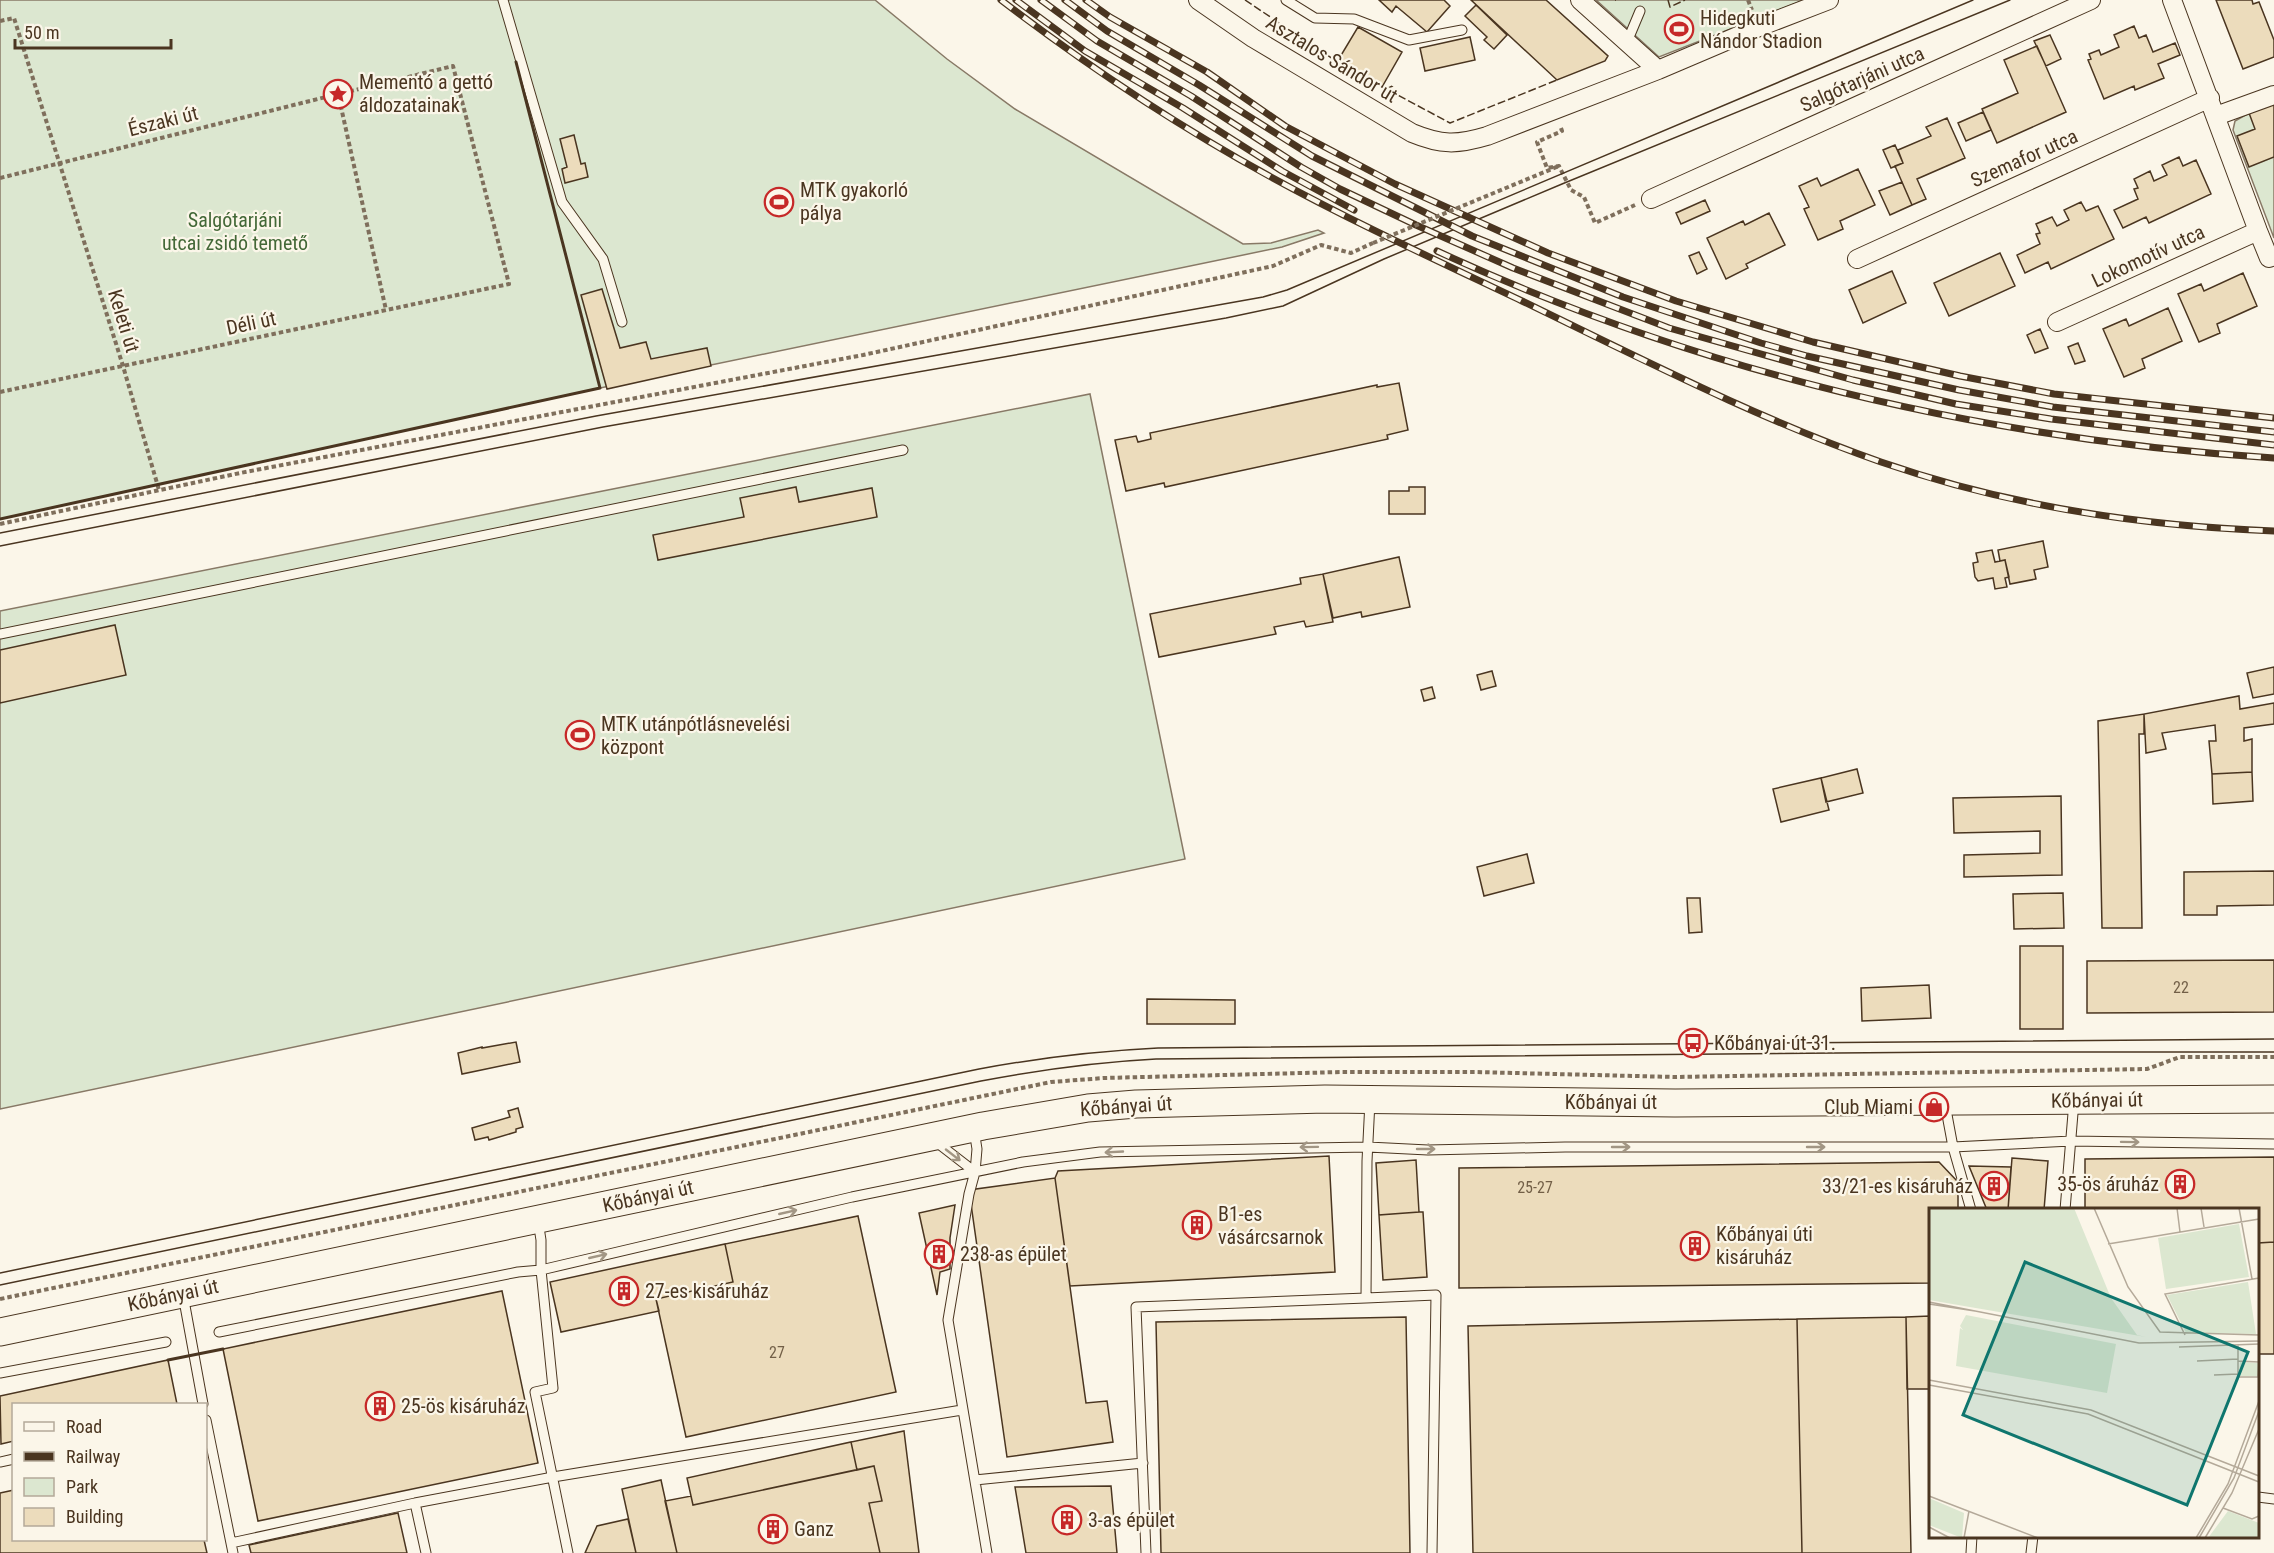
<svg xmlns="http://www.w3.org/2000/svg" width="2274" height="1553" viewBox="0 0 2274 1553" font-family="'Roboto Condensed',sans-serif">
<style>
.green{fill:#dce7d0;stroke:#887966;stroke-width:1.5}
.building{fill:#ecdcbc;stroke:#4a3520;stroke-width:1.5}
.lines{fill:none;stroke-linecap:round;stroke-linejoin:round}
.service-casing{stroke:#4a3520;stroke-width:11}
.minor-casing{stroke:#4a3520;stroke-width:20}
.secondary-casing{stroke:#4a3520;stroke-width:29}
.path{stroke:#7f6f5c;stroke-width:4;stroke-dasharray:4.5 3;stroke-linecap:butt}
.service{stroke:#fbf6e9;stroke-width:9}
.minor{stroke:#fbf6e9;stroke-width:18}
.secondary{stroke:#fbf6e9;stroke-width:27}
.tram{stroke:#4a3520;stroke-width:1.5}
.rail-casing{stroke:#4a3520;stroke-width:7}
.rail{stroke:#fbf6e9;stroke-width:4.5;stroke-dasharray:14;stroke-linecap:butt}
.path-bridge{stroke:#7f6f5c;stroke-width:4;stroke-dasharray:4.5 3;stroke-linecap:butt}
.fence{stroke:#4a3520;stroke-width:1.5;stroke-dasharray:8 3;stroke-linecap:butt}
.wall{stroke:#4a3520;stroke-width:3}
.oneway{stroke:#a29684}
.labels{text-anchor:middle;stroke-width:4.5;stroke-linejoin:round;paint-order:stroke}
.number-label{font-size:16px;fill:#725f47}
.poi-label{font-size:20px;fill:#4a3520;stroke:#fbf6e9;text-anchor:start}
.street-label{font-size:20px;fill:#4a3520;stroke:#fbf6e9}
.park-label{font-size:20px;fill:#436837;stroke:#fbf6e9}
.inset-road{fill:none;stroke:#b4a999;stroke-width:1.5}
.view{fill:#0f766e;fill-opacity:0.15;stroke:#0f766e;stroke-width:3}
.inset-edge{fill:none;stroke:#4a3520;stroke-width:3}
</style>
<rect width="100%" height="100%" fill="#fbf6e9"/>
<!-- green -->
<path class="green" d="M0 0H875L947 59 1015 109 1243 244 1271 243 1318 230 1324 233 1282 247 600 388 0 519Z
M1596 0H1804L1659 57Z
M2274 103V238L2233 130 2235 121 2249 113Z
M1090 394 1185 859 0 1109V611Z"/>
<!-- building -->
<path class="building" d="M1379 0H1444L1450 6 1427 32 1396 6 1392 12Z
M1471 0H1546L1608 56 1605 61 1557 80Z
M2216 0H2252L2253 4 2259 2 2274 40V57L2243 69Z
M1476 5 1507 35 1494 49 1484 40 1487 37 1465 16Z
M2134 26 2139 38 2146 35 2153 52 2175 43 2180 55 2158 64 2164 78 2135 90 2134 86 2104 99 2088 60 2091 59 2089 54 2099 50 2101 55 2119 47 2114 35Z
M1358 27 1402 52 1382 87 1337 62Z
M2050 35 2061 59 2046 66 2034 41Z
M1470 37 1475 60 1425 71 1420 48Z
M2037 46 2066 112 1997 143 1982 109 2018 93 2004 60Z
M2274 103V157L2249 167 2237 136 2255 129 2249 113Z
M1983 112 1991 130 1966 141 1958 123Z
M1947 118 1965 158 1917 179 1926 199 1912 205 1895 166 1903 163 1898 150 1931 136 1926 127Z
M574 135 581 164 585 163 588 177 565 183 562 169 567 167 560 139Z
M1895 145 1903 163 1891 168 1883 150Z
M2179 157 2183 166 2196 160 2211 194 2149 223 2146 217 2123 228 2114 210 2138 199 2134 189 2138 188 2134 179 2150 171 2154 181 2167 175 2162 165Z
M1858 169 1875 205 1840 221 1843 229 1818 240 1804 209 1809 207 1799 186 1817 178 1821 186Z
M1902 182 1912 205 1890 215 1879 191Z
M1705 200 1710 211 1681 224 1676 213Z
M2081 202 2086 211 2098 206 2114 239 2051 269 2048 262 2025 273 2017 255 2040 244 2036 234 2040 233 2036 224 2052 217 2057 226 2069 220 2064 210Z
M1769 213 1785 245 1746 264 1748 268 1726 279 1707 238 1743 221 1745 225Z
M1699 252 1707 269 1697 274 1689 256Z
M2000 253 2015 286 1949 316 1934 283Z
M1892 271 1906 303 1863 323 1849 290Z
M2243 273 2257 306 2217 324 2220 333 2199 342 2178 294 2201 284 2204 291Z
M602 289 620 348 646 342 651 359 707 348 711 366 607 389 581 295Z
M2168 308 2182 341 2142 359 2145 368 2124 377 2103 329 2126 319 2129 326Z
M2040 329 2048 348 2035 353 2027 335Z
M2078 343 2085 361 2075 364 2068 347Z
M1399 383 1408 430 1387 435 1388 439 1165 487 1164 483 1126 491 1115 440 1136 436 1138 442 1151 439 1150 433 1377 385V387Z
M796 487 799 502 872 488 877 517 658 560 653 535 744 517 740 498Z
M1409 487H1425V514H1389V491H1409Z
M2043 541 2048 567 2034 570 2036 579 2010 584 2005 560 2000 561 1998 550Z
M1992 550 1995 562 2005 560 2009 577 2005 578 2007 587 1995 589 1993 578 1978 581 1975 577 1973 563 1978 562 1976 553Z
M1399 557 1410 607 1362 617 1361 612 1333 618 1323 574Z
M1323 574 1333 622 1306 627 1304 621 1274 627 1276 634 1159 657 1150 614 1301 584 1300 578Z
M115 625 126 675 0 703V650Z
M2274 667V694L2253 698 2247 673Z
M1492 671 1496 686 1481 690 1477 675Z
M1432 687 1435 698 1424 701 1421 690Z
M2239 696 2240 709 2274 703V724L2244 728V741L2252 739V772L2212 774 2209 741H2216L2215 725 2162 733 2166 749 2146 753 2144 714Z
M2144 714V734H2139L2142 928H2102L2098 721Z
M1857 769 1863 793 1826 802 1821 778Z
M2252 772 2253 801 2213 804 2212 774Z
M1821 778 1829 810 1781 822 1773 789Z
M2061 796 2062 875 1964 877V855L2040 853V831L1954 833 1953 798Z
M1527 854 1534 883 1484 896 1477 867Z
M2274 871V905L2217 906V915H2184V872Z
M2063 893 2064 928 2014 929 2013 894Z
M1687 898H1700L1702 932 1689 933Z
M2020 946H2063V1029H2020Z
M2274 960V1012L2087 1013V961Z
M1929 985 1931 1018 1862 1021 1861 988Z
M1147 999 1235 1000V1024H1147Z
M516 1042 520 1062 462 1074 458 1053 482 1047V1048Z
M518 1108 523 1127 516 1129V1132L489 1140 488 1137 475 1140 472 1128 510 1117 508 1111Z
M1329 1156 1335 1272 1070 1286 1055 1178 1058 1171Z
M2274 1157V1242L2258 1243V1210H2085V1159Z
M2012 1158 2048 1161 2044 1210H2008Z
M1416 1160 1419 1212 1379 1215 1376 1163Z
M1939 1162 1958 1182V1210H1930V1283L1459 1288V1168Z
M1969 1166 2011 1167 2008 1210H1987Z
M1055 1178 1086 1403 1107 1401 1113 1442 1007 1457 969 1190Z
M955 1205 950 1238V1269L940 1272 937 1295 919 1213Z
M1419 1212H1423L1427 1277 1383 1280 1379 1215Z
M858 1216 896 1392 686 1437 656 1299 733 1282 725 1244Z
M2274 1242V1354H2258V1243Z
M725 1244 733 1282 656 1299 659 1311 561 1332 550 1282Z
M502 1291 538 1463 258 1521 223 1349Z
M1930 1316V1389H1907L1906 1317Z
M1406 1317 1410 1553H1161L1156 1322Z
M1906 1317 1911 1553H1802L1797 1319Z
M1797 1319 1802 1553H1473L1468 1326Z
M168 1360 177 1404H14V1441L1 1444 0 1396Z
M904 1431 919 1553H880L869 1503 882 1501 874 1466 857 1470 851 1442Z
M851 1442 857 1470 693 1505 687 1478Z
M874 1466 882 1501 869 1503 880 1553H677L665 1501 691 1496 693 1505Z
M661 1480 677 1553H636L622 1489Z
M1111 1486 1117 1553H1026L1015 1487Z
M14 1490V1540H204L207 1553H0V1493Z
M398 1513 407 1553H251L249 1545Z
M628 1519 636 1553H585L597 1526Z"/>
<g class="lines">
<!-- service casing -->
<g class="service-casing">
<path id="service" d="M503 0 562 202 603 259 622 322
M1286 0 1315 18 1354 19 1409 40 1462 30
M1627 42 1640 11
M0 634 903 450
M1945 1104 1953 1147 1971 1210
M974 1130 977 1149 975 1172 969 1194 948 1320 987 1553
M935 1141 975 1172
M2065 1210 2074 1101
M538 1221 541 1240V1270L553 1388 535 1392 568 1553
M183 1295 203 1404
M1366 1298 1436 1295 1432 1553
M219 1332 518 1272 541 1270 852 1197 1023 1162 1100 1152 1368 1147 1428 1150 1565 1147H1953L2071 1141 2274 1144
M0 1373 166 1342
M206 1420 233 1553
M0 1462 14 1459
M975 1480 1143 1463
M2258 1497 2274 1499
M415 1503 426 1553
M231 1543 415 1503 553 1477 962 1410
M1146 1553 1136 1307 1366 1298 1367 1161 1370 1101
M1971 1553 1972 1536
M2031 1553 2033 1536"/>
</g>
<!-- minor casing -->
<g class="minor-casing">
<path id="minor" d="M1198 0 1253 38 1412 133C1441 145 1457 145 1487 136L1658 70 1759 27 1829 0
M1580 0 1658 70
M2172 0 2258 231 2269 258 2274 256
M2216 116 2274 95
M1651 199 2091 0
M1857 259 2210 98
M2057 322 2258 231"/>
</g>
<!-- secondary casing -->
<g class="secondary-casing">
<path id="secondary" d="M0 1332 983 1126 1088 1108 1136 1104 1325 1099 1675 1103 2274 1099"/>
</g>
<!-- path -->
<path class="path" d="M1748 0 1752 10
M0 21 14 18 123 366 159 490
M339 98 386 310
M1561 128 1562 131 1537 142 1547 168 1559 166 1571 190 1584 197 1595 223 1635 205
M0 178 334 95
M0 392 509 284 453 66 343 93 337 90 334 95 339 98 343 93
M0 524 240 473 863 355 1273 266 1321 245 1351 253 1373 243
M0 1299 1051 1082 1104 1078 1342 1072H1475L1675 1077 2147 1069 2180 1057H2274"/>
<!-- service -->
<use href="#service" class="service"/>
<!-- minor -->
<use href="#minor" class="minor"/>
<!-- secondary -->
<use href="#secondary" class="secondary"/>
<!-- tram -->
<path class="tram" d="M0 533 596 416 1263 297 1287 290 1973 0
M0 546 603 427 1226 318 1283 306 1384 259 1562 184 2010 0
M0 1273 979 1069C1038 1058 1097 1051 1158 1048L2274 1039
M0 1285 981 1081C1039 1070 1097 1062 1156 1059L1957 1052H2274"/>
<!-- rail casing -->
<g class="rail-casing">
<path id="rail" d="M1001 0C1086 65 1176 125 1271 177 1353 222 1438 261 1522 301 1640 358 1758 419 1881 462 2008 506 2140 526 2274 531
M1016 0 1085 51 1183 108 1282 171 1354 210
M1041 0 1097 41 1191 96 1301 167 1340 189 1416 225 1513 268 1669 328 1853 380 1956 404 2051 419 2274 445
M1065 0 1107 31 1199 85 1312 156 1472 236 1623 297 1761 343 1807 356 1959 390 2053 407 2274 432
M1086 0 1110 17 1207 72 1285 126 1395 184 1548 253 1676 301 1813 342 1960 376 2054 394 2274 418
M1437 251C1701 373 1984 439 2274 458"/>
</g>
<!-- rail -->
<use href="#rail" class="rail"/>
<!-- path-bridge -->
<path class="path-bridge" d="M1373 243 1559 166"/>
<!-- fence -->
<path class="fence" d="M1245 0 1339 63
M1615 0H1616
M1668 0 1670 7 1685 0
M1379 85 1450 123 1557 80"/>
<!-- wall -->
<path class="wall" d="M0 519 600 388 516 62
M168 1360 223 1349"/>
</g>
<!-- one-way arrows -->
<defs><path id="oneway-shaft" d="M-6 0H5M1.5-3L5.5 0L1.5 3" fill="none" stroke-width="1.6" stroke-linecap="round" stroke-linejoin="round" transform="scale(1.5)"/></defs>
<g class="oneway">
<use href="#oneway-shaft" transform="translate(2130 1142) rotate(1)"/>
<use href="#oneway-shaft" transform="translate(1309 1147) rotate(179)"/>
<use href="#oneway-shaft" transform="translate(1621 1147)"/>
<use href="#oneway-shaft" transform="translate(1816 1147)"/>
<use href="#oneway-shaft" transform="translate(1426 1149)"/>
<use href="#oneway-shaft" transform="translate(1114 1152) rotate(177)"/>
<use href="#oneway-shaft" transform="translate(953 1155) rotate(38)"/>
<use href="#oneway-shaft" transform="translate(788 1212) rotate(-13)"/>
<use href="#oneway-shaft" transform="translate(598 1256) rotate(-13)"/>
</g>
<!-- icons -->
<defs>
<g id="stadium-ring" transform="scale(1.5)"><circle r="9.5" fill="#fbf6e9" stroke="#c62828" stroke-width="1.5"/><path d="M0-5a6.5 5 0 1 0 0 10a6.5 5 0 1 0 0-10ZM-3.5-1.8h7v3.6h-7Z" fill="#c62828"/></g>
<g id="sight-ring" transform="scale(1.5)"><circle r="9.5" fill="#fbf6e9" stroke="#c62828" stroke-width="1.5"/><path d="M0-6L1.8-2.2L6-1.7L2.9 1.2L3.7 5.4L0 3.3L-3.7 5.4L-2.9 1.2L-6-1.7L-1.8-2.2Z" fill="#c62828"/></g>
<g id="bus-ring" transform="scale(1.5)"><circle r="9.5" fill="#fbf6e9" stroke="#c62828" stroke-width="1.5"/><path d="M-5-6H5V4H4V6H2V4H-2V6H-4V4H-5ZM-3.5-4V0h7V-4ZM-3.5 1.2v1.5H-2V1.2ZM2 1.2v1.5H3.5V1.2Z" fill="#c62828"/></g>
<g id="shop-ring" transform="scale(1.5)"><circle r="9.5" fill="#fbf6e9" stroke="#c62828" stroke-width="1.5"/><path d="M-5-2.5h2.3a2.7 3.5 0 0 1 5.4 0H5L5.5 6h-11ZM-1.5-2.5h3a1.5 2.3 0 0 0-3 0Z" fill="#c62828"/></g>
<g id="building-ring" transform="scale(1.5)"><circle r="9.5" fill="#fbf6e9" stroke="#c62828" stroke-width="1.5"/><path d="M-4-6H4V6H1V3H-1V6H-4ZM-2.5-4.3h1.7v1.8h-1.7ZM.8-4.3h1.7v1.8H.8ZM-2.5-1h1.7V.8h-1.7ZM.8-1h1.7V.8H.8Z" fill="#c62828"/></g>
</defs>
<g fill-rule="evenodd">
<use href="#stadium-ring" x="1679" y="29"/>
<use href="#sight-ring" x="338" y="94"/>
<use href="#stadium-ring" x="779" y="202"/>
<use href="#stadium-ring" x="580" y="735"/>
<use href="#bus-ring" x="1693" y="1043"/>
<use href="#shop-ring" x="1934" y="1107"/>
<use href="#building-ring" x="2180" y="1184"/>
<use href="#building-ring" x="1994" y="1186"/>
<use href="#building-ring" x="1197" y="1225"/>
<use href="#building-ring" x="1695" y="1246"/>
<use href="#building-ring" x="939" y="1254"/>
<use href="#building-ring" x="624" y="1291"/>
<use href="#building-ring" x="380" y="1406"/>
<use href="#building-ring" x="1067" y="1520"/>
<use href="#building-ring" x="773" y="1529"/>
</g>
<g class="labels">
<!-- number labels -->
<g class="number-label">
<text x="2181" y="993">22</text>
<text x="1535" y="1193">25-27</text>
<text x="777" y="1358">27</text>
</g>
<!-- poi labels -->
<g class="poi-label">
<text x="1700" y="25">Hidegkuti<tspan x="1700" dy="23">Nándor Stadion</tspan></text>
<text x="359" y="89">Mementó a gettó<tspan x="359" dy="23">áldozatainak</tspan></text>
<text x="800" y="197">MTK gyakorló<tspan x="800" dy="23">pálya</tspan></text>
<text x="601" y="731">MTK utánpótlásnevelési<tspan x="601" dy="23">központ</tspan></text>
<text x="1714" y="1050">Kőbányai út 31.</text>
<text x="1913" y="1114" text-anchor="end">Club Miami</text>
<text x="2159" y="1191" text-anchor="end">35-ös áruház</text>
<text x="1973" y="1193" text-anchor="end">33/21-es kisáruház</text>
<text x="1218" y="1221">B1-es<tspan x="1218" dy="23">vásárcsarnok</tspan></text>
<text x="1716" y="1241">Kőbányai úti<tspan x="1716" dy="23">kisáruház</tspan></text>
<text x="960" y="1261">238-as épület</text>
<text x="645" y="1298">27-es kisáruház</text>
<text x="401" y="1413">25-ös kisáruház</text>
<text x="1088" y="1527">3-as épület</text>
<text x="794" y="1536">Ganz</text>
</g>
<!-- street labels -->
<g class="street-label">
<text transform="translate(1332 59) rotate(31)" y="7">Asztalos Sándor út</text>
<text transform="translate(1862 79) rotate(-24)" y="7">Salgótarjáni utca</text>
<text transform="translate(163 121) rotate(-14)" y="7">Északi út</text>
<text transform="translate(2024 158) rotate(-24)" y="7">Szemafor utca</text>
<text transform="translate(2148 256) rotate(-25)" y="7">Lokomotív utca</text>
<text transform="translate(124 321) rotate(73)" y="7">Keleti út</text>
<text transform="translate(251 323) rotate(-12)" y="7">Déli út</text>
<text transform="translate(2097 1100) rotate(-1)" y="7">Kőbányai út</text>
<text x="1611" y="1109">Kőbányai út</text>
<text transform="translate(1126 1106) rotate(-4)" y="7">Kőbányai út</text>
<text transform="translate(648 1196) rotate(-12)" y="7">Kőbányai út</text>
<text transform="translate(173 1295) rotate(-12)" y="7">Kőbányai út</text>
</g>
<!-- park labels -->
<g class="park-label">
<text x="235" y="227">Salgótarjáni<tspan x="235" dy="23">utcai zsidó temető</tspan></text>
</g>
</g>
<!-- overview -->
<g transform="translate(1929 1208)">
<rect width="330" height="330" fill="#fbf6e9"/>
<path d="M0 0H145L182 90 208 127 217 129 0 92ZM310 16 320 69 237 81 229 30ZM319 74 327 126 257 125 238 87ZM37 107 187 136 178 185 27 158 31 120 34 122 31 118ZM311 154 329 155V168H310ZM0 290 35 305 33 330 0 317ZM299 303 330 315V330H279Z" fill="#dce7d0"/>
<path class="inset-road" d="M165 0 199 79 231 124 330 127M248 0 251 24M272 0 275 19M310 0 323 71M179 36 330 11M0 94 210 135 330 133M0 96 46 103M256 127 236 86 330 70M250 139 330 136M268 153 309 151M309 153 330 154M309 166V169H329L330 154M309 166V137M285 167 309 166M0 172 162 202 330 268M0 177 159 206 330 274M0 288 109 330M294 300 323 311 330 308M0 319 21 330M35 330 40 303M267 330 299 276 330 193M270 330 305 270 330 203M276 330 303 285 330 221"/>
<path class="view" d="M96 54 319 144 258 297 34 207Z"/>
<rect width="330" height="330" class="inset-edge"/>
</g>
<!-- legend -->
<rect x="12" y="1403" width="195" height="138" fill="#fbf6e9" stroke="#b4a999" stroke-width="1.5"/>
<rect x="24" y="1422" width="30" height="9" fill="#fbf6e9" stroke="#b4a999" stroke-width="1.5"/>
<text x="66" y="1433" font-size="18" fill="#4a3520">Road</text>
<rect x="24" y="1452" width="30" height="9" fill="#4a3520" stroke="#b4a999" stroke-width="1.5"/>
<text x="66" y="1463" font-size="18" fill="#4a3520">Railway</text>
<rect x="24" y="1478" width="30" height="18" fill="#dce7d0" stroke="#b4a999" stroke-width="1.5"/>
<text x="66" y="1493" font-size="18" fill="#4a3520">Park</text>
<rect x="24" y="1508" width="30" height="18" fill="#ecdcbc" stroke="#b4a999" stroke-width="1.5"/>
<text x="66" y="1523" font-size="18" fill="#4a3520">Building</text>
<!-- scale -->
<path d="M15 39v9h156v-9" fill="none" stroke="#4a3520" stroke-width="3"/>
<text x="24" y="39" font-size="18" fill="#4a3520" stroke="#fbf6e9" stroke-width="4.5" paint-order="stroke">50 m</text>
</svg>
